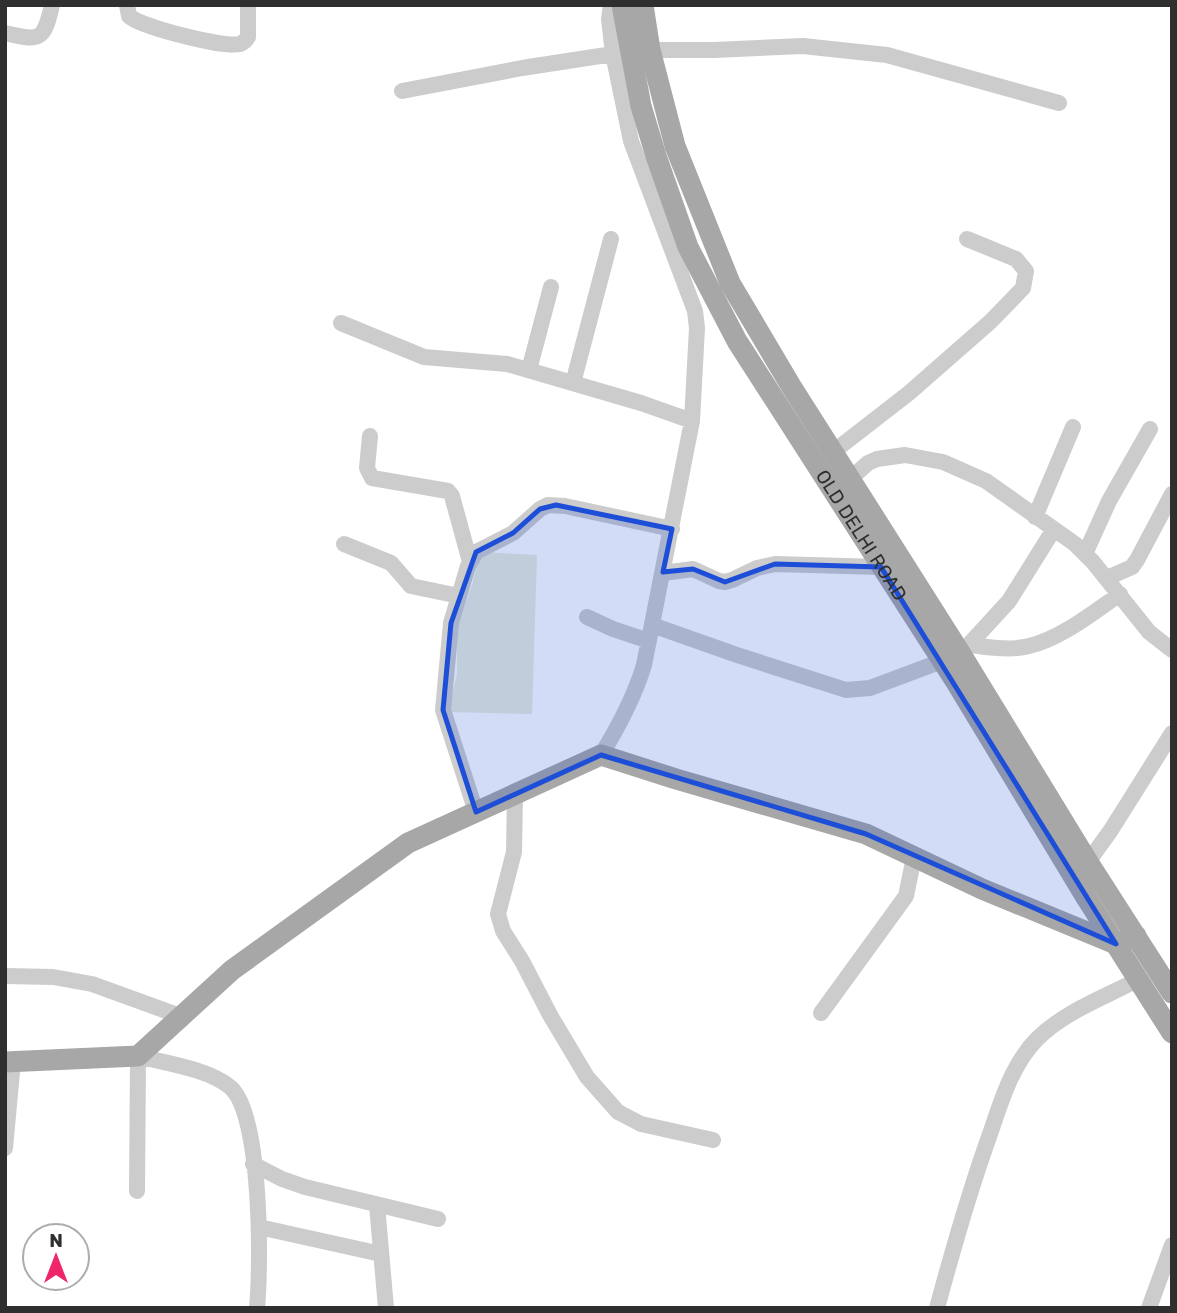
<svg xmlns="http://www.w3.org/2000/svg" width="1177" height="1313" viewBox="0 0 1177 1313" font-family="Rubik,sans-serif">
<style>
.green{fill:#e9eddb}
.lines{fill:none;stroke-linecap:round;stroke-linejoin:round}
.minor{stroke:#ccc;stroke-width:16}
.major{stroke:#a7a7a7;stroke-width:21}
.marked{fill:#1d4ed8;fill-opacity:0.2;stroke:#1d4ed8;stroke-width:5;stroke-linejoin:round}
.labels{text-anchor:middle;stroke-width:7;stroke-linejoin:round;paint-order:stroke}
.street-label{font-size:19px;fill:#2f2f2f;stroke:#fff}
</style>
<rect width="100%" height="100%" fill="#fff"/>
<!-- green -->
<path class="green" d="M479 552 537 555 532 714 448 712 457 674V627L473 582Z"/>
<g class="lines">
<!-- minor -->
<path class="minor" d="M127 5 129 16C141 27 224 48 240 44 245 42 245 41 248 37V5
M5 33C41 42 44 40 52 5
M650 50H714L803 46 887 55 1059 103
M402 91 522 68 613 54
M341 323 424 357 507 364 641 403 692 421
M529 370 551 287
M573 383 611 239
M370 436 367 468 372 478 448 491 452 496 470 562
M833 452 909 393 990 322 1023 288 1026 271 1016 259 967 239
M850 479 868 463 877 459 905 455 943 462 986 481 1075 544 1093 562 1149 632 1172 650
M1035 517 1073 427
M344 544 391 563 411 586 459 596
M1085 554 1109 501 1150 429
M663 573 693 569 719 581 725 582 732 580 757 568 775 564 881 567
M1107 578 1132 567 1137 560 1172 494
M587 617 613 629 649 641
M652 625 737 655 846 690 870 688 942 661
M969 645C989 647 1010 651 1029 646 1060 639 1094 612 1120 594
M965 649 1009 601 1054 529
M601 755C619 726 634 698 644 665L692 421 697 328 695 311 631 141 613 54 609 19 611 5
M515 794 514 852 498 914 503 931 522 961 550 1015 587 1077 618 1112 641 1124 713 1140
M476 812 443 710 451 623 468 566 476 552 513 533 540 509 548 505 565 506 672 529
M1088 862 1111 830 1172 733
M5 976 53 977 92 984 183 1017
M821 1013 906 896 914 857
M5 1148 13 1061
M253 1164 282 1179 305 1187 438 1219
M137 1191 138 1056C165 1063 209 1069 230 1087 262 1113 261 1266 257 1308
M377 1205 386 1308
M259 1227 381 1254
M937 1308C953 1249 969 1192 990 1134 1001 1102 1012 1064 1037 1039 1064 1012 1103 998 1137 980
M1149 1308 1172 1245"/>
<!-- major -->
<g class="major">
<path id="s1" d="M622 5 641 106 656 156 688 247 737 341 956 682 1087 899 1172 1033"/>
<path d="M643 5 650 50 675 146 730 283 791 386 961 654 1088 862 1172 993"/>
<path d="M5 1062 138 1056 232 970 408 843 601 755 676 779 866 834 982 889 1116 944 1136 936"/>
</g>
</g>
<!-- marked area -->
<path class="marked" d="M556 505 672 529 663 572 693 569 725 582 775 564 881 567 1116 944 866 834 601 755 476 812 443 710 451 623 476 552 513 533 540 509Z"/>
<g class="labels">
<!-- street labels -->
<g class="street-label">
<text dy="7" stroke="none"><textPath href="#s1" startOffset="588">OLD DELHI ROAD</textPath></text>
</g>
</g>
<!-- border -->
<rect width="1177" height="1313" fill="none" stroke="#2f2f2f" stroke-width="14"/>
<!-- north arrow -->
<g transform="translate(56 1257)"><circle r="33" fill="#ffffff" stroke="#acacac" stroke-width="2"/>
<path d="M0-5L12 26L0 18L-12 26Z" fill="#ef276a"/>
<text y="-10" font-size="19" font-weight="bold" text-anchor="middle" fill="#2f2f2f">N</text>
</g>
</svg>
